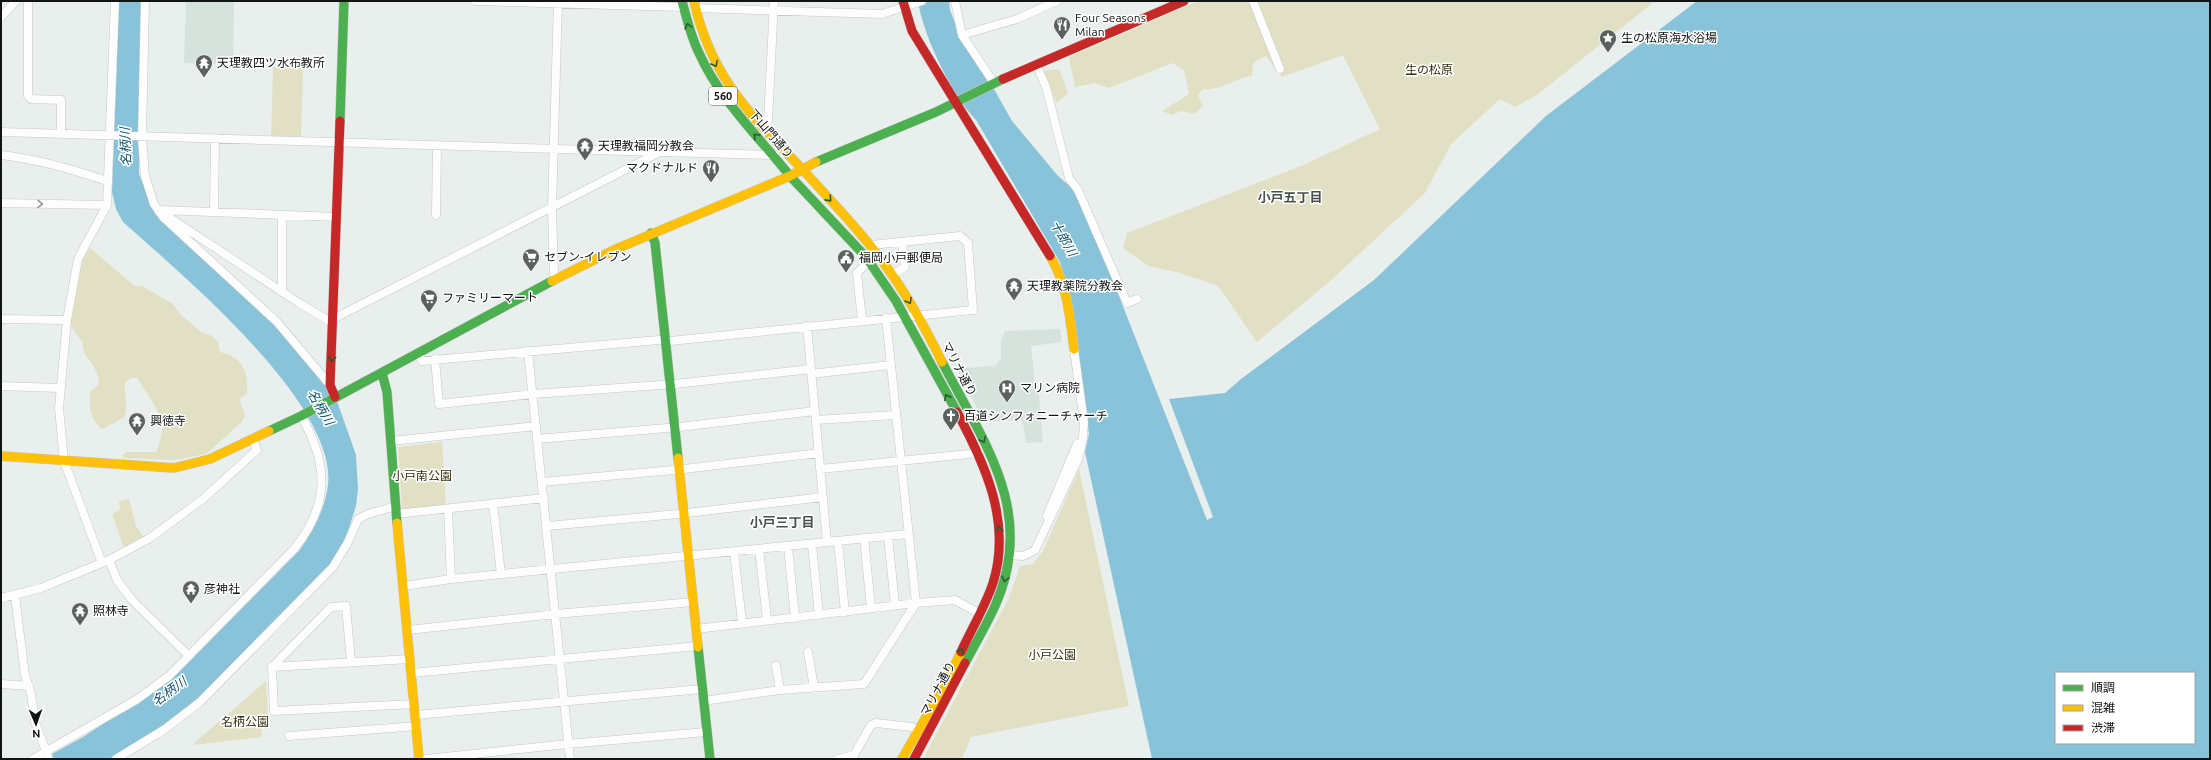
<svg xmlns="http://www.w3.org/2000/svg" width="2211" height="760" viewBox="0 0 2211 760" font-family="Ubuntu,'Noto Sans JP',sans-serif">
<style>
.built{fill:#d6e2dc}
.green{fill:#e2e0c4}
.water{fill:#88c3da;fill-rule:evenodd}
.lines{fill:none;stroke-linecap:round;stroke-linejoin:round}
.street-casing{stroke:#c4c8c6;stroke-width:9}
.fast-casing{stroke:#c4c8c6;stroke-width:10}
.slow-casing{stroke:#c4c8c6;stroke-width:10}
.jam-casing{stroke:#c4c8c6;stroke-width:10}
.street{stroke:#fcfdfc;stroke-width:8}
.fast{stroke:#4caf50;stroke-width:9}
.slow{stroke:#ffc107;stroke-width:9}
.jam{stroke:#c62828;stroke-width:9}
.oneway{stroke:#2b5a2e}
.oneway2{stroke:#929493}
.labels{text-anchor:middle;stroke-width:3;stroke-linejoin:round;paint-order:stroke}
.shield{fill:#fff;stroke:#585a59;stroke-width:1}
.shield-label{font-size:11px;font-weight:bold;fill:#101412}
.poi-label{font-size:12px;fill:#101412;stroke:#fff;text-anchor:start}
.park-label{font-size:12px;fill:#352f0e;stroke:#fff}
.street-label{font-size:12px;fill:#101412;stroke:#fff}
.water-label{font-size:13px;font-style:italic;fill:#12546c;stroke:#fff}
.neighbourhood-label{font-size:13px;font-weight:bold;fill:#48514c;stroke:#fff}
</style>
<rect width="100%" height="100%" fill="#e9efec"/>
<!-- built -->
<path class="built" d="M186 1H234L233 64 184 63Z
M1060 329 1062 342 1031 346 1035 385H1038L1043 442 1026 443 1023 423 1020 420 984 422 957 369 990 366 994 367 1001 359V341L1005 331Z"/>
<!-- green -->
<path class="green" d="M1198 1H1655L1537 95 1515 107 1500 99 1451 144 1425 193 1329 282 1257 342 1218 286 1177 272 1148 266 1123 248 1127 233 1301 166 1380 129 1343 55 1282 77 1266 56 1253 63 1252 76C1235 78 1220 91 1203 89L1198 95 1203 106 1194 114 1181 111 1172 115 1162 111 1189 94 1184 70 1172 63 1109 88 1095 83 1075 87 1069 57Z
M273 67 303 68 301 140H271Z
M1059 69 1068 93 1057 103 1043 71Z
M90 248 135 286H142L173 304 181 315 201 332 212 336 218 342 220 352C244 357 248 372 247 394L239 399 245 415 242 422 206 454 175 460 123 458V455L126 452H156C172 417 152 406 138 378H131L125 383C124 396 129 405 124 418L102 429C90 420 89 407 90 392L99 384C100 366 81 358 83 343L71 326V320L81 262Z
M442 442 446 506 402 510 398 447Z
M1079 469 1129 706 971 737 962 759H923L1009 598 1020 566 1033 564 1043 551Z
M129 499 136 526 144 537 124 548 112 514 120 510 119 501Z
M266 681 268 716 260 715 262 737 192 745Z"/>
<!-- water -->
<path class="water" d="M119 1H144L140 95 139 174 155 214 263 312 328 387 338 404 356 455 358 489 356 506 346 537 330 565 200 698 166 725 109 759H43L83 737 171 680 299 551C313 531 325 510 328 485 337 403 181 274 123 222L116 209 112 192Z
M918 1H949L950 10 962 42 986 75 1012 121 1058 176 1073 189 1102 253 1207 520 1213 517 1169 399 1225 393 1241 379 1374 280 1546 116 1697 1H2210V759H1152L1085 452 1089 434 1072 302 1060 262 976 120C952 95 923 36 918 1ZM2056 673H2194V743H2056Z"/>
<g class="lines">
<!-- street casing -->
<g class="street-casing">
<path id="street" d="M28 1V96L31 99 61 100V134
M145 1 142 138 145 176 154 204 163 217 277 322 330 385
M475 1 683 7
M955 1 962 35 994 83
M1253 1 1280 69
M695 8 882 14 922 1
M1 17 16 1
M962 35 1017 19 1057 1
M1036 64 1046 87 1069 178 1078 190 1127 303 1137 299
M764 128 768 121 774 1
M1 132 659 152
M1 155C38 159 72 169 107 181
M1 203 107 205
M158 210 299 303 329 321 660 152 775 155
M160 210 337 217
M214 212 215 138
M436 215 437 145
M892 275 905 267 902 242
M556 279 554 275 552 208 558 1
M282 292V216
M1 319 67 320
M862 320 857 273 869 261
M807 326 827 542
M528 351 570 759
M418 353 422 361 659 340 670 341 973 310 968 243 960 236 871 245
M435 359 439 404 533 394 675 384 811 369
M811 374 890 365
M1 386 59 388
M816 420 895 415
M537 439 679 427 815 411
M391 441 536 426
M820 469 979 453
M542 482 684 469 819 453
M493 503 501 574
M448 509 451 579
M396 514 544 498
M1047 516 1077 444
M547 526 678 514 823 497
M888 536 895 605
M864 538 871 608
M838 542 845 612
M812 545 819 615
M788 547 795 618
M759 549 767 619
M734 552 742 622
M1010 555 1023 556 1035 550 1079 457 1083 437 1084 422 1074 349
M109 560 117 580 132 600 189 656
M102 563 64 461 59 408 67 320 78 259 107 205 115 1
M404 586 451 579 908 534
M15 596 25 675 31 694 35 722 49 759
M1 598 41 588 109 560 150 538 203 499 257 450 253 440
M696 629 916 603 955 600 980 614
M408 630 556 614 693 602
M808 652 814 687
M410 659 272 667 274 711 414 704
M776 666 780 690
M272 667 331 607 346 606 351 662
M412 673 698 646
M1 684 29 686
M703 701 780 690 864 684 916 603 886 318
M416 715 702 689
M289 736 417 726
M33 759 136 700 169 676 294 549C330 505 329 464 301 416
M116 759 165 729 200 702 333 567 348 542 358 519 368 514 396 506
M426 759 568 744 706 732
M838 759 854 755 871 725 876 723 912 727 917 731"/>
</g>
<!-- fast casing -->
<g class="fast-casing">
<path id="fast" d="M682 1C687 19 691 37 699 53 720 100 759 137 790 176
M340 121 344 1
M816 162 936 112 1003 79
M790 176 866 257 896 301 957 412
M651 233 655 243 678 458
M942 362C984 443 1037 512 995 606 986 626 975 644 965 663
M382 373 387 392 397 523
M269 431 301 416 552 281
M698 647 710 759"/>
</g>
<!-- slow casing -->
<g class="slow-casing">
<path id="slow" d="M694 1C711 78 751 115 803 170
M803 170C830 200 859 229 883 262 906 293 925 327 942 362
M1050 256C1067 284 1070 317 1074 349
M552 281 616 249 790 176 816 162
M1 456 174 468 210 459 269 431
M678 458 698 647
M397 523 419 759
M902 759 949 677 961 652"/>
</g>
<!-- jam casing -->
<g class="jam-casing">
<path id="jam" d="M903 1 912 31 1050 256
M1003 79 1184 1
M335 397 330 385 340 121
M957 412C985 464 1012 522 993 583 985 607 971 630 961 652
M914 759 965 663"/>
</g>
<!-- street -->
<use href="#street" class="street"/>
<!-- fast -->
<use href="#fast" class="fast"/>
<!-- slow -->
<use href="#slow" class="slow"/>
<!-- jam -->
<use href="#jam" class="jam"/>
</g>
<!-- one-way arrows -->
<defs><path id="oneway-chevron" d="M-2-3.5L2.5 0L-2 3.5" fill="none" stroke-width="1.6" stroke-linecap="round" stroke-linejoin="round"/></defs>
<g class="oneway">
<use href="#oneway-chevron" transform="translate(688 26) rotate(-105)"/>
<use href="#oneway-chevron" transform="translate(715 64) rotate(61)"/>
<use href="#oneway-chevron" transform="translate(756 136) rotate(-133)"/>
<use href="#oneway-chevron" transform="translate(829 199) rotate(48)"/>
<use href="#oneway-chevron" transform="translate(909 301) rotate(60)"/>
<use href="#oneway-chevron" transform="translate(332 359) rotate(94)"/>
<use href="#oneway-chevron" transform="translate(947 397) rotate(-117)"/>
<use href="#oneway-chevron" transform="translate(983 440) rotate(62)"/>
<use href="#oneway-chevron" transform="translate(999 529) rotate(-95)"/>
<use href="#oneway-chevron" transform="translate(1005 579) rotate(103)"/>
<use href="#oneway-chevron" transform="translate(961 651) rotate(-64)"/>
</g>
<use class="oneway2" href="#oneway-chevron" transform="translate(40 204) rotate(2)"/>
<!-- icons -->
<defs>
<g id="restaurant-pin" transform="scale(0.9)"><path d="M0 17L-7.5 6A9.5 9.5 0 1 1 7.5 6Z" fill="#5c615e" stroke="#fff"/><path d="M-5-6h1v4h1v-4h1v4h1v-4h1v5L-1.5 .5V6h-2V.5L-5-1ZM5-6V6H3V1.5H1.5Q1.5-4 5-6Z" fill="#fff"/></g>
<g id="sight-pin" transform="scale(0.9)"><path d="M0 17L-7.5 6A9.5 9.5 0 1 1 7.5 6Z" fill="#5c615e" stroke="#fff"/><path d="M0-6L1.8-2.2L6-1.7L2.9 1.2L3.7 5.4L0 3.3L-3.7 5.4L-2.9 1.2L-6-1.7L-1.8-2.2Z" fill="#fff"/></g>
<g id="temple-pin" transform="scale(0.9)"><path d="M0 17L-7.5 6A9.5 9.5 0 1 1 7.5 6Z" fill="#5c615e" stroke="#fff"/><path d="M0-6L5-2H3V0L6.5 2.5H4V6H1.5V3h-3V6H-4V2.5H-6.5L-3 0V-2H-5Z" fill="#fff"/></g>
<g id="supermarket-pin" transform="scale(0.9)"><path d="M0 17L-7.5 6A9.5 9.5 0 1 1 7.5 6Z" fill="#5c615e" stroke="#fff"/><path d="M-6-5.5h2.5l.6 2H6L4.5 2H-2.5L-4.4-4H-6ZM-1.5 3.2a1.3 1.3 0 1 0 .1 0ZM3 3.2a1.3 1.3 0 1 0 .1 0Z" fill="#fff"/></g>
<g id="civic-pin" transform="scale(0.9)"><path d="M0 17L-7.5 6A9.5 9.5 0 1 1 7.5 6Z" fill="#5c615e" stroke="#fff"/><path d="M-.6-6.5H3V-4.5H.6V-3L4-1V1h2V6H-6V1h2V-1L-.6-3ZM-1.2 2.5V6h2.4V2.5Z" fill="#fff"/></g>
<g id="hospital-pin" transform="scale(0.9)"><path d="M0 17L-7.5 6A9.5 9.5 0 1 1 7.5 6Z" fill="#5c615e" stroke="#fff"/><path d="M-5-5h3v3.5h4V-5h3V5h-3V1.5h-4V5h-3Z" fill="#fff"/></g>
<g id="church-pin" transform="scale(0.9)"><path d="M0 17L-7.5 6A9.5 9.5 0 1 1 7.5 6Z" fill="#5c615e" stroke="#fff"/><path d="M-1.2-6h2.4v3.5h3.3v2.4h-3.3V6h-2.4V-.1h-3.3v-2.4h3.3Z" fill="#fff"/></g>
</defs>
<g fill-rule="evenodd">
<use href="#restaurant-pin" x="1062" y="25"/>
<use href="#sight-pin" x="1608" y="38"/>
<use href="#temple-pin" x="204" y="63"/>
<use href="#temple-pin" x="585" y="146"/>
<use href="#restaurant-pin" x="711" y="168"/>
<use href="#supermarket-pin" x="531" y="257"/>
<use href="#civic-pin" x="846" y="258"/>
<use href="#temple-pin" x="1014" y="286"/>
<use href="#supermarket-pin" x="429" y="298"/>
<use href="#hospital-pin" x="1007" y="388"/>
<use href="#church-pin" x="951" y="416"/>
<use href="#temple-pin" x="137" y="421"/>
<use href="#temple-pin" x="191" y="589"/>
<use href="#temple-pin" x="80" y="611"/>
</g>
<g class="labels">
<!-- shield labels -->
<rect class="shield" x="709" y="87" width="28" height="18" rx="3"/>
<g class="shield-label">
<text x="723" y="100">560</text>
</g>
<!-- poi labels -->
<g class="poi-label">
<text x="1075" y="22">Four Seasons<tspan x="1075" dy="14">Milan</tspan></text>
<text x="1621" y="42">生の松原海水浴場</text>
<text x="217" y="67">天理教四ツ水布教所</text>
<text x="598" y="150">天理教福岡分教会</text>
<text x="698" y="172" text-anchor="end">マクドナルド</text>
<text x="544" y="261">セブン-イレブン</text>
<text x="859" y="262">福岡小戸郵便局</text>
<text x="1027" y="290">天理教薬院分教会</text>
<text x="442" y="302">ファミリーマート</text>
<text x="1020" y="392">マリン病院</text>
<text x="964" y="420">百道シンフォニーチャーチ</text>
<text x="150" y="425">興徳寺</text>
<text x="204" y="593">彦神社</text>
<text x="93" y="615">照林寺</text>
</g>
<!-- park labels -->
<g class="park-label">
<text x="1429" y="74">生の松原</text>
<text x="422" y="480">小戸南公園</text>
<text x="1052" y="659">小戸公園</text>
<text x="245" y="726">名柄公園</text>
</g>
<!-- street labels -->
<g class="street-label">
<text transform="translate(771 134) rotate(49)" y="4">下山門通り</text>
<text transform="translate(959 369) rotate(62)" y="4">マリナ通り</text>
<text transform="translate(938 689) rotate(-62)" y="4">マリナ通り</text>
</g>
<!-- water labels -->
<g class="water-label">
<text transform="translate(125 147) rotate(-92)" y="5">名柄川</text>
<text transform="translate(1064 238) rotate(60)" y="5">十郎川</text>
<text transform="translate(321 407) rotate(59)" y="5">名柄川</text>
<text transform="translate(169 691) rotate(-36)" y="5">名柄川</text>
</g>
<!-- neighbourhood labels -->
<g class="neighbourhood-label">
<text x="1290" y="202">小戸五丁目</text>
<text x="782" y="527">小戸三丁目</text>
</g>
</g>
<!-- border -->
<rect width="2211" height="760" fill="none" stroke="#101412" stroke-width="4"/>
<!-- legend -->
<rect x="2055" y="672" width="140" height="72" fill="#ffffff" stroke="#9fa1a0"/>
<rect x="2063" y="685" width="20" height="6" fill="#4caf50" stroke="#9fa1a0"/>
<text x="2091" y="692" font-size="12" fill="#101412">順調</text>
<rect x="2063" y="705" width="20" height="6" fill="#ffc107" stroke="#9fa1a0"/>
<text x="2091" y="712" font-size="12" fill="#101412">混雑</text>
<rect x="2063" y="725" width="20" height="6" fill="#c62828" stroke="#9fa1a0"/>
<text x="2091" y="732" font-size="12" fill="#101412">渋滞</text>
<!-- north arrow -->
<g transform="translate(36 724) rotate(178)" stroke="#ffffff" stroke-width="3" paint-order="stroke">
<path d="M0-3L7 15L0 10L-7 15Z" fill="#101412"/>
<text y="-6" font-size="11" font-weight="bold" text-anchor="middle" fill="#101412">N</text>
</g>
</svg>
